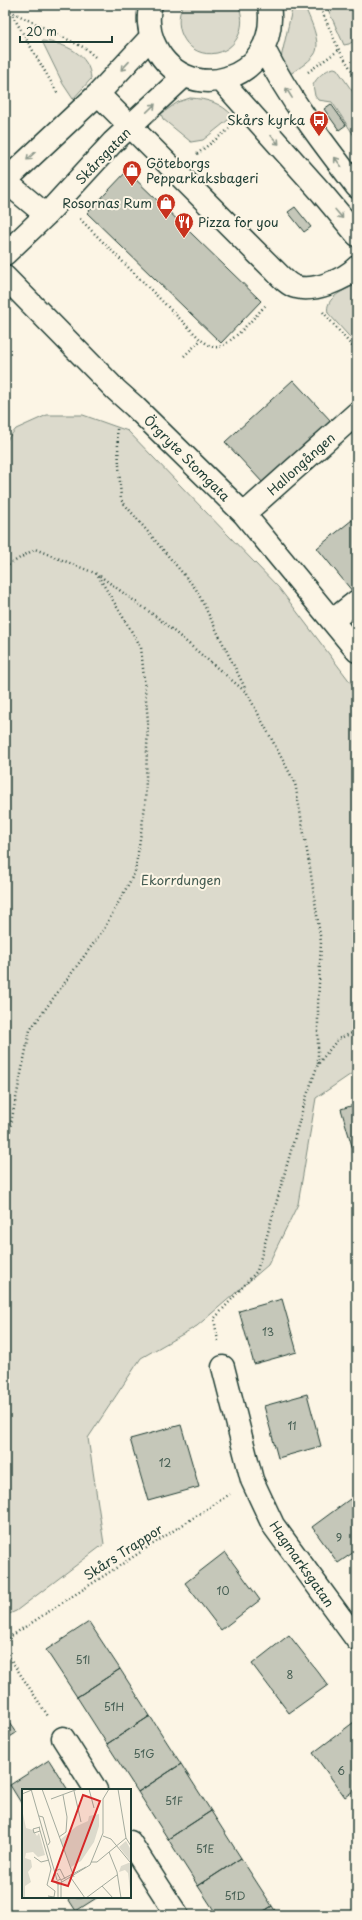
<svg xmlns="http://www.w3.org/2000/svg" width="362" height="1920" viewBox="0 0 362 1920" font-family="'Playpen Sans',sans-serif">
<style>
.green{fill:#dcdacc;stroke:#7e8c80}
.building{fill:#c5c7b9;stroke:#1f3d34}
.lines{fill:none;stroke-linecap:round;stroke-linejoin:round}
.minor-casing{stroke:#1f3d34;stroke-width:25}
.path{stroke:#1f3d34;stroke-width:2.5;stroke-dasharray:1 3;stroke-linecap:butt}
.minor{stroke:#fcf5e5;stroke-width:22}
.oneway{stroke:#8e998c}
.labels{text-anchor:middle;stroke-width:4;stroke-linejoin:round;paint-order:stroke}
.number-label{font-size:11px;fill:#486055}
.poi-label{font-size:13px;fill:#1f3d34;stroke:#fcf5e5;text-anchor:end}
.street-label{font-size:13px;fill:#1f3d34;stroke:#fcf5e5}
.park-label{font-size:13px;fill:#455c52;stroke:#fcf5e5}
.inset-road{fill:none;stroke:#a4ab9e;stroke-width:1}
.view{fill:#d62828;fill-opacity:0.15;stroke:#d62828;stroke-width:2}
.inset-edge{fill:none;stroke:#1f3d34;stroke-width:2}
</style>
<rect width="100%" height="100%" fill="#fcf5e5"/>
<filter id="ink" filterUnits="userSpaceOnUse"><feTurbulence type="fractalNoise" baseFrequency=".025" numOctaves="2"/><feDisplacementMap in="SourceGraphic" scale="8" xChannelSelector="R" yChannelSelector="G"/><feConvolveMatrix kernelMatrix="1 2 1 2 8 2 1 2 1" color-interpolation-filters="sRGB"/></filter>
<g filter="url(#ink)">
<!-- green -->
<path class="green" d="M183 5H238C247 23 239 48 217 53 188 59 171 28 183 5Z
M293 5H304C309 17 323 44 314 55 308 63 296 70 287 76L281 58Z
M326 5H357V39L349 44 344 45Z
M42 41C65 43 90 54 91 79L73 99 63 84Z
M334 68 337 69 357 98V140L332 102 318 100 315 96 313 85C317 77 325 70 334 68Z
M190 98C208 99 221 103 233 116L203 140 191 142 163 119 161 114 178 102Z
M357 285V345L328 313C324 298 345 289 357 285Z
M47 415H83L128 431 279 588 357 691V1070L316 1098 298 1204 268 1265 197 1326 141 1358 88 1438 104 1544 16 1611 5 1616V442L16 429Z"/>
<!-- building -->
<path class="building" d="M331 104 346 125 339 130 324 109Z
M127 171 261 301 221 343 87 213Z
M295 207 311 227 304 232 288 212Z
M293 380 331 421 263 483 225 442Z
M357 516V589L353 592 317 548Z
M357 1104V1163L341 1109Z
M282 1299 297 1352 254 1364 239 1311Z
M307 1394 321 1446 278 1458 264 1406Z
M181 1425 199 1487 148 1501 130 1439Z
M350 1499 357 1509V1550L338 1563 312 1527Z
M225 1552 260 1600 221 1630 185 1583Z
M89 1622 120 1669 77 1697 46 1650Z
M289 1635 328 1685 289 1713 252 1664Z
M120 1669 150 1716 107 1744 77 1697Z
M150 1716 181 1764 138 1792 107 1744Z
M5 1717 16 1733 5 1740Z
M354 1722 357 1726V1788L345 1797 313 1753Z
M49 1760 68 1790H23V1806L10 1785Z
M181 1764 211 1811 168 1839 138 1792Z
M211 1811 241 1858 198 1886 168 1839Z
M241 1858 272 1906 258 1915H217L198 1886Z
M67 1897H98L76 1911Z
M272 1906 278 1915H258Z"/>
<g class="lines">
<!-- minor casing -->
<g class="minor-casing">
<path id="minor" d="M151 5C147 16 149 31 153 41 182 111 281 82 269 5
M264 49C289 99 323 143 357 187
M221 80 321 192 357 235
M98 94 271 267C278 273 287 285 296 287 314 292 344 280 357 267
M5 181 98 94 151 37
M5 181 46 215
M5 254 46 215 113 142 184 76
M5 277 116 390 135 407 244 514 357 651
M244 514 357 413
M333 620 357 601
M223 1367 252 1480 273 1525 357 1640
M63 1738 96 1790
M130 1842 177 1915"/>
</g>
<!-- path -->
<path class="path" d="M319 5 339 50 357 79
M5 6 10 11 58 94
M10 11 85 48 95 57
M308 72 339 50
M197 154 229 129
M80 219 201 340C206 343 211 348 218 347 232 344 256 315 266 305
M323 312 357 352
M184 356 201 340
M117 429 121 500 196 589 246 690
M5 567 35 549 97 574 141 647 148 721 145 806 135 872 104 929 30 1030 5 1152
M100 576 158 618 247 693 295 783 310 868 321 942 318 1004V1064
M218 1341 214 1319 257 1271 305 1101 318 1064 338 1039 357 1031
M5 1640 230 1494
M5 1651 48 1716"/>
<!-- minor -->
<use href="#minor" class="minor"/>
</g>
<!-- one-way arrows -->
<defs><path id="oneway-shaft" d="M-6 0H5M1.5-3L5.5 0L1.5 3" fill="none" stroke-width="1.6" stroke-linecap="round" stroke-linejoin="round"/></defs>
<g class="oneway">
<use href="#oneway-shaft" transform="translate(125 66) rotate(133)"/>
<use href="#oneway-shaft" transform="translate(289 93) rotate(-122)"/>
<use href="#oneway-shaft" transform="translate(151 108) rotate(-44)"/>
<use href="#oneway-shaft" transform="translate(275 140) rotate(48)"/>
<use href="#oneway-shaft" transform="translate(31 156) rotate(136)"/>
<use href="#oneway-shaft" transform="translate(338 162) rotate(-127)"/>
<use href="#oneway-shaft" transform="translate(339 214) rotate(50)"/>
</g>
</g>
<!-- icons -->
<defs>
<g id="bus-pin" transform="scale(1)"><path d="M0 17L-7.5 6A9.5 9.5 0 1 1 7.5 6Z" fill="#c8321e" stroke="#fcf5e5"/><path d="M-5-6H5V4H4V6H2V4H-2V6H-4V4H-5ZM-3.5-4V0h7V-4ZM-3.5 1.2v1.5H-2V1.2ZM2 1.2v1.5H3.5V1.2Z" fill="#fff"/></g>
<g id="shop-pin" transform="scale(1)"><path d="M0 17L-7.5 6A9.5 9.5 0 1 1 7.5 6Z" fill="#c8321e" stroke="#fcf5e5"/><path d="M-5-2.5h2.3a2.7 3.5 0 0 1 5.4 0H5L5.5 6h-11ZM-1.5-2.5h3a1.5 2.3 0 0 0-3 0Z" fill="#fff"/></g>
<g id="restaurant-pin" transform="scale(1)"><path d="M0 17L-7.5 6A9.5 9.5 0 1 1 7.5 6Z" fill="#c8321e" stroke="#fcf5e5"/><path d="M-5-6h1v4h1v-4h1v4h1v-4h1v5L-1.5 .5V6h-2V.5L-5-1ZM5-6V6H3V1.5H1.5Q1.5-4 5-6Z" fill="#fff"/></g>
</defs>
<g fill-rule="evenodd">
<use href="#bus-pin" x="319" y="120"/>
<use href="#shop-pin" x="132" y="170"/>
<use href="#shop-pin" x="166" y="203"/>
<use href="#restaurant-pin" x="184" y="222"/>
</g>
<g class="labels">
<!-- number labels -->
<g class="number-label">
<text x="268" y="1336">13</text>
<text x="292" y="1430">11</text>
<text x="165" y="1467">12</text>
<text x="339" y="1542">9</text>
<text x="223" y="1595">10</text>
<text x="83" y="1664">51I</text>
<text x="290" y="1679">8</text>
<text x="114" y="1711">51H</text>
<text x="144" y="1758">51G</text>
<text x="341" y="1775">6</text>
<text x="174" y="1805">51F</text>
<text x="205" y="1853">51E</text>
<text x="235" y="1900">51D</text>
</g>
<!-- poi labels -->
<g class="poi-label">
<text x="305" y="125">Skårs kyrka</text>
<text x="146" y="168" text-anchor="start">Göteborgs<tspan x="146" dy="15">Pepparkaksbageri</tspan></text>
<text x="152" y="208">Rosornas Rum</text>
<text x="198" y="227" text-anchor="start">Pizza for you</text>
</g>
<!-- street labels -->
<g class="street-label">
<text transform="translate(103 156) rotate(-46)" y="5">Skårsgatan</text>
<text transform="translate(187 458) rotate(45)" y="5">Örgryte Stomgata</text>
<text transform="translate(301 464) rotate(-42)" y="5">Hallongången</text>
<text transform="translate(123 1552) rotate(-33)" y="5">Skårs Trappor</text>
<text transform="translate(302 1564) rotate(55)" y="5">Hagmarksgatan</text>
</g>
<!-- park labels -->
<g class="park-label">
<text x="181" y="885">Ekorrdungen</text>
</g>
</g>
<!-- overview -->
<g transform="translate(22 1789)">
<rect width="109" height="109" fill="#fcf5e5"/>
<path d="M0 20 4 39 11 41 15 47 17 44 23 66 16 68 11 63 4 64 3 69 9 71 10 78 6 83 9 93 3 97V109L0 108ZM77 25V37L72 53 59 72 49 78 38 51 55 37 66 32 67 27ZM104 52 109 61V109L106 84 103 81 97 83 99 77 109 73 97 58Z" fill="#dcdacc"/>
<path class="inset-road" d="M9 0 35 91M20 0 52 88M67 0 72 19M96 0 104 49 109 57M52 2 59 33M0 5 12 0M29 10 56 0M17 27 21 28 28 53 26 56M17 38 29 80 25 96 33 102 32 108 26 107M18 38 11 40 12 44 18 42M81 47 89 50 108 73M37 48 44 43 45 28 41 6M87 63 95 83 99 109M12 68 19 73 27 71M69 73H75L104 49M33 82 38 80 43 90M35 84 40 93 36 96 34 93 38 90M49 89 63 109M39 91 64 78M40 93 68 76 81 44V10L87 0M39 96V109M80 97 91 109M36 109V96M64 109 95 86"/>
<path class="view" d="M61 6 78 12 46 97 30 92Z"/>
<rect width="109" height="109" class="inset-edge"/>
</g>
<!-- margin -->
<rect width="362" height="1920" fill="none" stroke="#fcf5e5" stroke-width="20"/>
<rect x="10" y="10" width="342" height="1900" fill="none" stroke="#1f3d34" stroke-width="1.5" filter="url(#ink)"/>
<!-- scale -->
<path d="M20 36v6h92v-6" fill="none" stroke="#1f3d34" stroke-width="2"/>
<text x="26" y="36" font-size="12" fill="#1f3d34" stroke="#fcf5e5" stroke-width="3" paint-order="stroke">20 m</text>
</svg>
